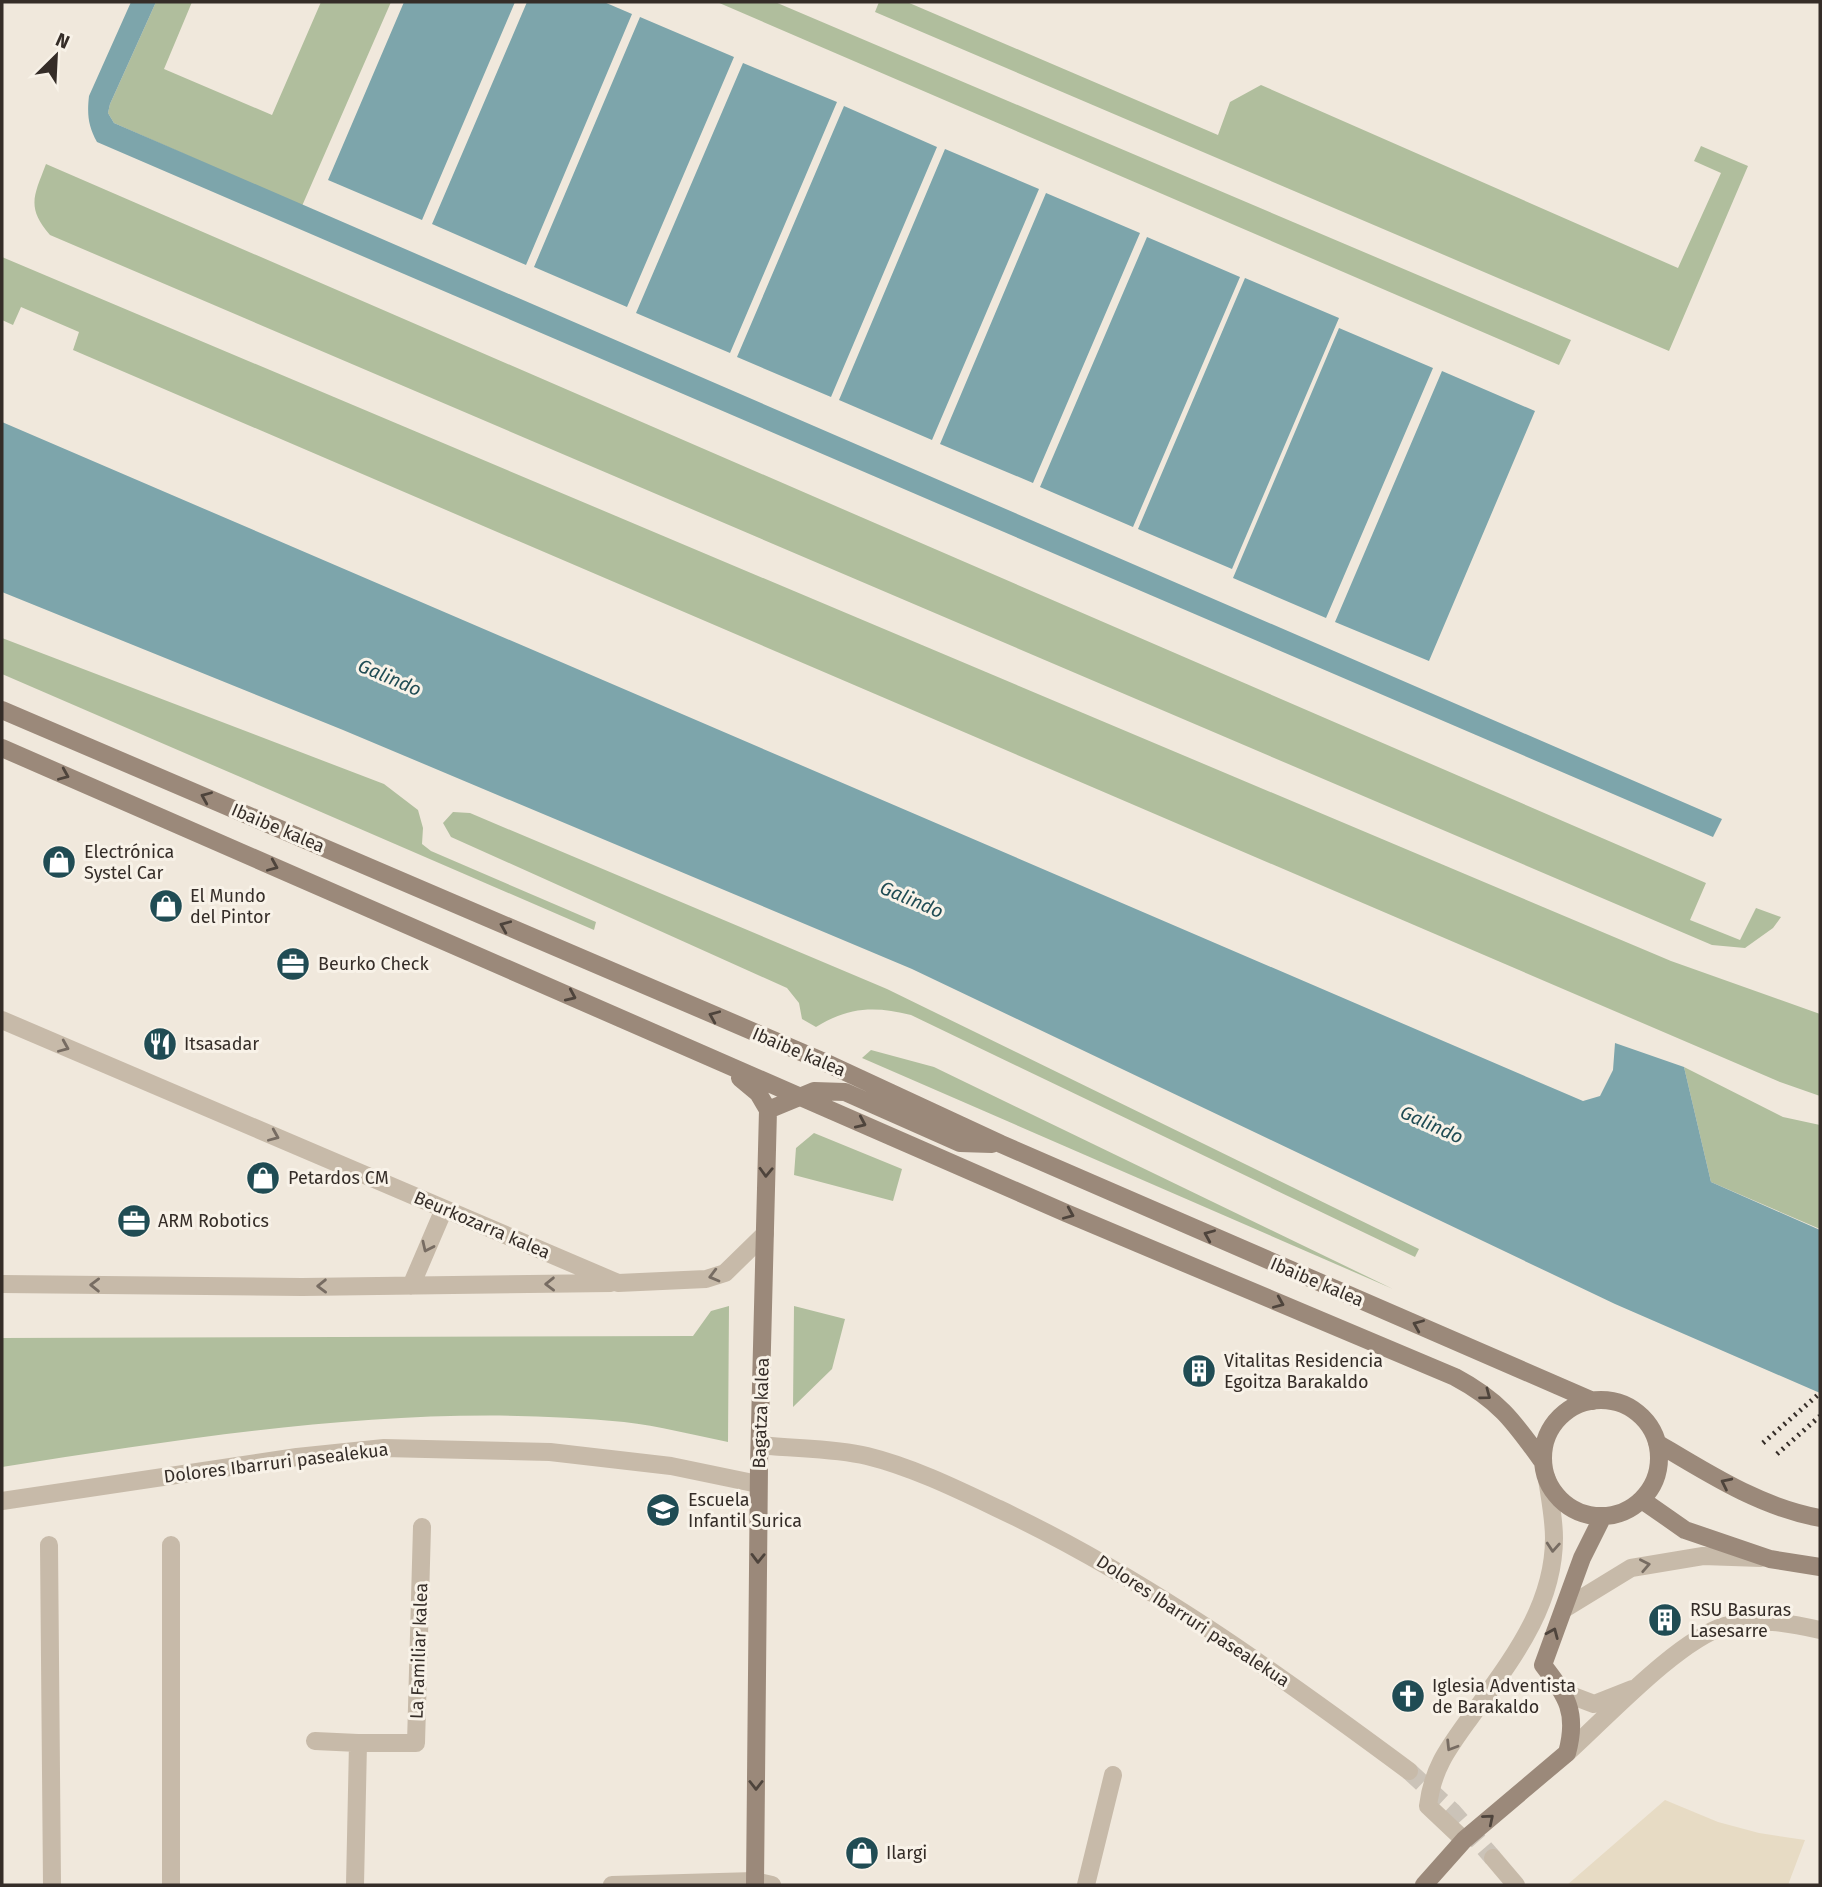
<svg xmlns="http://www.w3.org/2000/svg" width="1822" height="1887" viewBox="0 0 1822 1887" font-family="'Fira Sans',sans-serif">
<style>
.green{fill:#b0be9d}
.plaza{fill:#e7dbc4}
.water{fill:#7da5ab}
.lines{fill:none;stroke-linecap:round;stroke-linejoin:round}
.street-tunnel{stroke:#cbc3b8;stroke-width:18;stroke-dasharray:18 9;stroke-linecap:butt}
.street{stroke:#c7baa9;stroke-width:18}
.secondary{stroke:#9b897a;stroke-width:18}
.rail{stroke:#352d28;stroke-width:5;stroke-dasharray:2 5;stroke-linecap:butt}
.oneway{stroke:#4e443c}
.oneway2{stroke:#776c62}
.labels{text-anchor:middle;stroke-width:6;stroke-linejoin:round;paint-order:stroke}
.street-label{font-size:18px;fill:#352d28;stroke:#f8f2e8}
.poi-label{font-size:18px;fill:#352d28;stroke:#f8f2e8;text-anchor:start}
.water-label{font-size:19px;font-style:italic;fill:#204c54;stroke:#f8f2e8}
</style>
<rect width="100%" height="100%" fill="#f0e8dc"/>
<!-- green -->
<path class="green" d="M156 2H192L164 69 272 115 321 2H391L302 206 114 123 108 113 110 104Z
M717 2H775L1571 340 1559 365Z
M879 2H907L1218 135 1230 102 1261 85 1678 268 1721 173 1694 161 1701 146 1748 166 1669 351 875 12Z
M46 164 1706 883 1690 920 1740 940 1756 908 1781 917 1773 928 1745 948 1712 945 50 235C26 207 34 196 46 164Z
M2 257 1671 961 1820 1014V1096L1780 1082 73 350 79 332 21 307 13 325 2 320Z
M2 638 384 784 418 810 423 828 422 844 431 851 596 922 594 930 2 674Z
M453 812 470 813 887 989 1419 1249 1415 1257 911 1015C875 1006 848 1007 816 1027L802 1019 799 1003 787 988 451 837 443 823Z
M871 1050 934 1067 1393 1289 862 1058Z
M1684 1067 1783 1117 1820 1125V1229L1711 1182Z
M814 1133 902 1169 893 1201 794 1175 796 1148Z
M729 1306 728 1442C694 1435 659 1426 624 1422 415 1401 208 1435 2 1467V1338L693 1336 711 1311Z
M794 1306 845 1319 832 1369 793 1407Z"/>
<!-- plaza -->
<path class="plaza" d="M1665 1800 1718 1822 1759 1833 1805 1840 1788 1885H1567Z"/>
<!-- water -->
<path class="water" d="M131 2H156L110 104 108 113 114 123 1722 819 1713 837 97 142C88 126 87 114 89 96Z
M404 2H515L422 220 328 180Z
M527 2H604L632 14 526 265 432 224Z
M640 17 734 57 627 307 534 267Z
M743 63 837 102 730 353 636 313Z
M844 106 937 147 831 397 737 357Z
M945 149 1039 189 932 440 839 400Z
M1046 193 1140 233 1033 483 940 444Z
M1147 237 1240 277 1133 527 1040 487Z
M1245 278 1339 318 1232 569 1138 529Z
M1339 328 1433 368 1326 618 1233 578Z
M1442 371 1535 411 1429 661 1335 622Z
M2 422 1583 1101 1600 1096 1613 1070 1615 1043 1684 1067 1711 1182 1820 1230V1393L1615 1304 912 969 343 730 2 592Z"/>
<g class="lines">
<!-- street-tunnel -->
<path class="street-tunnel" d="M1409 1771 1452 1811 1493 1858"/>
<!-- street -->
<path class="street" d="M2 1020 618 1283 706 1279 725 1273 765 1234
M2 1284 302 1287 611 1283
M411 1286 444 1209
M761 1445C795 1449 833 1448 867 1456 912 1467 957 1489 999 1509 1147 1579 1278 1674 1409 1771
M2 1501 297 1457 384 1448 550 1452 671 1466 758 1484
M49 1545 52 1885
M171 1545V1885
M1564 1609 1631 1568 1703 1556 1761 1558
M1565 1693 1594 1704 1632 1689
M315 1741 358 1743
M1567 1753C1606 1718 1678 1640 1725 1626 1757 1617 1789 1623 1820 1630
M1464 1840 1428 1806C1433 1765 1451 1745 1475 1711 1512 1659 1554 1606 1554 1538 1554 1519 1550 1499 1547 1479
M1493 1858 1516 1885
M355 1885 358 1743H416L422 1527
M612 1885 755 1881 772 1885
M1086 1885 1113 1775"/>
<!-- secondary -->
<path class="secondary" d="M2 710 822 1061 1001 1144 1593 1401
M2 748 1066 1213 1455 1377C1500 1401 1514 1422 1543 1462
M740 1078 758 1093 768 1110 759 1465 755 1885
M768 1110 814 1091 845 1092 960 1143 992 1144
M1543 1458a58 58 0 1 1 116 0a58 58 0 1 1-116 0Z
M1657 1443C1709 1474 1760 1507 1820 1518
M1642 1500 1685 1530 1770 1559 1820 1567
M1424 1885 1464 1840 1567 1753C1578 1713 1567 1696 1543 1665L1582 1558 1603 1516"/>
<!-- rail -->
<path class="rail" d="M1763 1443 1820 1393
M1777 1454 1820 1416"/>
</g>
<!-- one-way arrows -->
<defs><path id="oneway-chevron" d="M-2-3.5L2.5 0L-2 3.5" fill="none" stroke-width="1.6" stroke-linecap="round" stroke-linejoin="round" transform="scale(1.75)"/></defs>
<g class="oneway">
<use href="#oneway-chevron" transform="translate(64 775) rotate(23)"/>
<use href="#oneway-chevron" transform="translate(206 797) rotate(-157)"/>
<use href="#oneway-chevron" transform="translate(273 866) rotate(23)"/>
<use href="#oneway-chevron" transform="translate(505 926) rotate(-157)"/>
<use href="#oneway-chevron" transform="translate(571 996) rotate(24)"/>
<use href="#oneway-chevron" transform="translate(714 1016) rotate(-157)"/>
<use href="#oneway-chevron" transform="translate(861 1123) rotate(24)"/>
<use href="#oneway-chevron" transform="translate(766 1172) rotate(92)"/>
<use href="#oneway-chevron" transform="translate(1069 1214) rotate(23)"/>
<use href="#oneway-chevron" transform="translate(1209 1235) rotate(-157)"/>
<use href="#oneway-chevron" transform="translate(1279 1303) rotate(23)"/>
<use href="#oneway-chevron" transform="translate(1418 1325) rotate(-157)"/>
<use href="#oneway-chevron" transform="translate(1486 1395) rotate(37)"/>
<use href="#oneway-chevron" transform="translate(1726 1483) rotate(-154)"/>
<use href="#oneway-chevron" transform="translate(758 1558) rotate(91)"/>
<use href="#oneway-chevron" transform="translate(1553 1633) rotate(-67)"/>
<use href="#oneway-chevron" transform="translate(756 1785) rotate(90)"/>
<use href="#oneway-chevron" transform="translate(1489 1819) rotate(-40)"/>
</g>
<g class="oneway2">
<use href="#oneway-chevron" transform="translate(64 1047) rotate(23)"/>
<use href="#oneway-chevron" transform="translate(274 1136) rotate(23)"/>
<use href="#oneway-chevron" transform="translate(427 1247) rotate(115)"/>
<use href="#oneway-chevron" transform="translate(714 1276) rotate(165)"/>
<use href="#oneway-chevron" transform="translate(550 1284) rotate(179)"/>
<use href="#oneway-chevron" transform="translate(95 1285) rotate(-179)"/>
<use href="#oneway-chevron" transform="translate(322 1286) rotate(179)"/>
<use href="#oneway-chevron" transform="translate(1553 1547) rotate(94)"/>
<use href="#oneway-chevron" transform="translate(1645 1565) rotate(-11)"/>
<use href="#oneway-chevron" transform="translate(1451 1746) rotate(122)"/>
</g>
<!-- icons -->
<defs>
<g id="shop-disc" transform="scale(1.75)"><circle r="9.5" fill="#204c54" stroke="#f8f2e8"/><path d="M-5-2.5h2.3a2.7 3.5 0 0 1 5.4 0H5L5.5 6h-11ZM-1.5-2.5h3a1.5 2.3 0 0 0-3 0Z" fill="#fff"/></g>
<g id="office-disc" transform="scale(1.75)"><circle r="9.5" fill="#204c54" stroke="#f8f2e8"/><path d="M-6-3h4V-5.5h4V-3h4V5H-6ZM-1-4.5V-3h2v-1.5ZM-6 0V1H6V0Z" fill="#fff"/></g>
<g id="restaurant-disc" transform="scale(1.75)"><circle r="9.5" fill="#204c54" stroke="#f8f2e8"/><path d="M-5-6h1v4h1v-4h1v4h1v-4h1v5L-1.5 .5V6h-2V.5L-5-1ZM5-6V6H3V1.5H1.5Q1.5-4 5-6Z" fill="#fff"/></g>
<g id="building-disc" transform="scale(1.75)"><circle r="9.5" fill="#204c54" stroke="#f8f2e8"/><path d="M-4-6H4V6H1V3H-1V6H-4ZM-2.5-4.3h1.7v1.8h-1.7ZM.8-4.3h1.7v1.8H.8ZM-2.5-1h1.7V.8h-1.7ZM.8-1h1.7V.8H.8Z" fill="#fff"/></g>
<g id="school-disc" transform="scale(1.75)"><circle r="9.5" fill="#204c54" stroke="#f8f2e8"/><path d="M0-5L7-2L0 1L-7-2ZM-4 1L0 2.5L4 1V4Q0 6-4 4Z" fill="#fff"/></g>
<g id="church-disc" transform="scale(1.75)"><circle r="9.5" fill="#204c54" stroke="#f8f2e8"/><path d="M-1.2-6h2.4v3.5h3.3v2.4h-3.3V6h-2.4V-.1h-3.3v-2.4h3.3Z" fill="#fff"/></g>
</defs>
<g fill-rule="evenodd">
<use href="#shop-disc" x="59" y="862"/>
<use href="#shop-disc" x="166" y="906"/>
<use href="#office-disc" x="293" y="964"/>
<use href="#restaurant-disc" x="160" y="1044"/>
<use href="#shop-disc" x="263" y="1178"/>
<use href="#office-disc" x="134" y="1221"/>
<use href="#building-disc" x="1199" y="1371"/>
<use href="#school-disc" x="663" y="1510"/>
<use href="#building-disc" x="1665" y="1620"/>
<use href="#church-disc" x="1408" y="1696"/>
<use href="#shop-disc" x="862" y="1853"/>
</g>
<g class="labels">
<!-- street labels -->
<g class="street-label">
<text transform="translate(278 828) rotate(23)" y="6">Ibaibe kalea</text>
<text transform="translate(799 1052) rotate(23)" y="6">Ibaibe kalea</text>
<text transform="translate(482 1225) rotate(23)" y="6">Beurkozarra kalea</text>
<text transform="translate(1317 1282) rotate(23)" y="6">Ibaibe kalea</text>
<text transform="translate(761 1413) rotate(-88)" y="6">Bagatza kalea</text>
<text transform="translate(276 1463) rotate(-7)" y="6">Dolores Ibarruri pasealekua</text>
<text transform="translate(1193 1621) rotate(33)" y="6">Dolores Ibarruri pasealekua</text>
<text transform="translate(419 1651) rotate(-88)" y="6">La Familiar kalea</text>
</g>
<!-- poi labels -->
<g class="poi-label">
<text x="84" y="858">Electrónica<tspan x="84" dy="21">Systel Car</tspan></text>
<text x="190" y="902">El Mundo<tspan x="190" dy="21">del Pintor</tspan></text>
<text x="318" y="970">Beurko Check</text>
<text x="184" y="1050">Itsasadar</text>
<text x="288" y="1184">Petardos CM</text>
<text x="158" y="1227">ARM Robotics</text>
<text x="1224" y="1367">Vitalitas Residencia<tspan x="1224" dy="21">Egoitza Barakaldo</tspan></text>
<text x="688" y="1506">Escuela<tspan x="688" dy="21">Infantil Surica</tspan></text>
<text x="1690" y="1616">RSU Basuras<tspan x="1690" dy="21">Lasesarre</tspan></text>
<text x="1432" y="1692">Iglesia Adventista<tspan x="1432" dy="21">de Barakaldo</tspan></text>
<text x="886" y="1859">Ilargi</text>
</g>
<!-- water labels -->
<g class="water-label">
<text transform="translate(390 677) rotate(23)" y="7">Galindo</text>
<text transform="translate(912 899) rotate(23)" y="7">Galindo</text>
<text transform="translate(1432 1124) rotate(24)" y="7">Galindo</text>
</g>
</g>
<!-- border -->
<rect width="1822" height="1887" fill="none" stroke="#352d28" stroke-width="7"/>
<!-- north arrow -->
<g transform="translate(56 56) rotate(24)" stroke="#f8f2e8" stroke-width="5" paint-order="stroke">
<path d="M0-5L12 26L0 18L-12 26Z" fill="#352d28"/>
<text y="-10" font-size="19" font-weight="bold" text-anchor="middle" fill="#352d28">N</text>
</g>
</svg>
